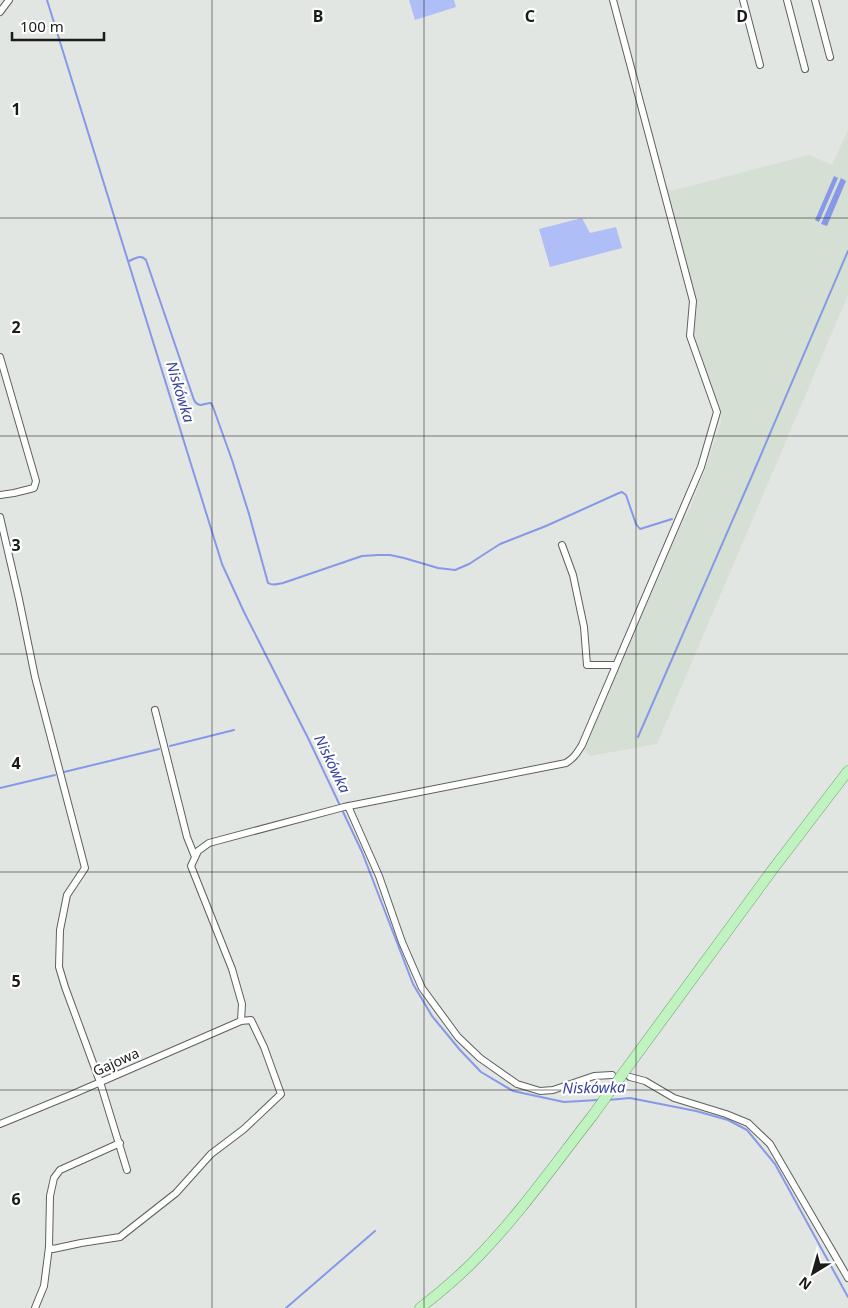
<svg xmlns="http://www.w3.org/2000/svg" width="848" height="1308" viewBox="0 0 848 1308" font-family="'Noto Sans',sans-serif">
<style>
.built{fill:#d5dfd4}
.green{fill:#afbef7}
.water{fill:#8698e7}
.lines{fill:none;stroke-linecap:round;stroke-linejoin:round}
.stream{stroke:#8698e7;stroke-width:2}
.street-casing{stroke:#5d615d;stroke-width:8}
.primary-casing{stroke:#6ba26b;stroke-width:11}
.street{stroke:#fff;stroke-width:6}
.primary{stroke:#c1f3c1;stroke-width:10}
.primary-bridge-casing{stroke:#6ba26b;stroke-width:11;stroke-linecap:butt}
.primary-bridge{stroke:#c1f3c1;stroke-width:10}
.grid{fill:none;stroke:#1a1b1a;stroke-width:1;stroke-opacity:0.55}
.labels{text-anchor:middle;stroke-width:4.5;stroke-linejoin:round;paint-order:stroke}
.street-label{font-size:14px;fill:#1a1b1a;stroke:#fff}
.water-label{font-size:15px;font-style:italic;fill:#37429e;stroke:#fff}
.grid-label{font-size:16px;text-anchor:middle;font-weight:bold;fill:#1a1b1a;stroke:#fff;stroke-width:4.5;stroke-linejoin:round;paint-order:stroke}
</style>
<rect width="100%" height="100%" fill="#e2e6e2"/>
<!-- built -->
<path class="built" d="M848 130V295L657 744 590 756 584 750 684 518 686 516 693 501 705 470 721 421V410L694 340 693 331V292L665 183 671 191 809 155 832 165Z"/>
<!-- green -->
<path class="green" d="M409 0H454L456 7 415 20Z
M582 218 590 233 616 227 622 248 550 267 539 229Z"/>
<!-- water -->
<path class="water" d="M834 176 838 178 819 222 815 220Z
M841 178 846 181 827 226 821 224Z"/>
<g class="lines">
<!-- stream -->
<path class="stream" d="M47 0 222 564 244 612 308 738 362 852 413 984 432 1016 460 1050 481 1072 513 1091 564 1102 598 1100
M129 261C136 258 141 254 146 260L194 400C199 409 204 403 211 403L213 407 232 460 249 514 268 583C273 586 278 584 283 583L362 556 378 555H390L404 558 438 568 455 570 469 564 500 544 546 526 619 493 622 492 626 495 636 524 640 529 672 519
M638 737 754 471 848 251
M170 746 234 730
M64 772 159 749
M0 788 55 775
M608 1100 630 1098 696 1111 728 1120 747 1130 775 1164 848 1297
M286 1308 375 1231"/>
<!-- street casing -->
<g class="street-casing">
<path id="street" d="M743 0 760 65
M787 0 805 69
M815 0 830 57
M0 12 9 0
M0 357 36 481 34 488 14 493 0 495
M0 517 19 599 35 677 85 868 67 895 60 930 59 967 65 987 100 1082 127 1170
M562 545 573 575 584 627 587 665H616
M155 710 187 837 195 857
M348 806 379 876 402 942 422 988 458 1037 480 1058 517 1084 540 1091 553 1090 594 1076 612 1075
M241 1021 242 1004 232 969 191 866 198 851 209 843 344 807 566 763C574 758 577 753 582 745L701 467 717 412 690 336 693 301 613 0
M630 1077 645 1081 674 1098 726 1114 748 1123 770 1144 848 1278
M0 1124 73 1094 241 1021 251 1020 264 1047 281 1094 244 1129 211 1154 176 1193 120 1237 81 1243 53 1249 49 1247
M35 1308 44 1286 49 1247 50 1196 54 1178 60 1170 120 1143"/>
</g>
<!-- primary casing -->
<g class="primary-casing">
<path id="primary" d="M624 1072 773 869 848 771
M420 1308C438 1294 456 1279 472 1263 517 1218 554 1165 593 1115"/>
</g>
<!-- street -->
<use href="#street" class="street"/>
<!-- primary -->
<use href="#primary" class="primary"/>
<!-- primary-bridge casing -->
<g class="primary-bridge-casing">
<path id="primary-bridge" d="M593 1115 624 1072"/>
</g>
<!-- primary-bridge -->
<use href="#primary-bridge" class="primary-bridge"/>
</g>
<!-- grid -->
<path class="grid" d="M212 0V1308M424 0V1308M636 0V1308M0 218H848M0 436H848M0 654H848M0 872H848M0 1090H848"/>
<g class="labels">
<!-- street labels -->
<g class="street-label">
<text transform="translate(116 1062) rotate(-24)" y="5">Gajowa</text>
</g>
<!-- water labels -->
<g class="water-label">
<text transform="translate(180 392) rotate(73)" y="5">Niskówka</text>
<text transform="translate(332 764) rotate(64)" y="5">Niskówka</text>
<text transform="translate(594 1088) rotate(-1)" y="5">Niskówka</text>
</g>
</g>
<g class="grid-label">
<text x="318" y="22">B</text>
<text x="530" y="22">C</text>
<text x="742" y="22">D</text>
<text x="16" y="115">1</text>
<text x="16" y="333">2</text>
<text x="16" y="551">3</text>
<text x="16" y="769">4</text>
<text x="16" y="987">5</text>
<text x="16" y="1205">6</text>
</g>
<!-- north arrow -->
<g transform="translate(813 1273) rotate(217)" stroke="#ffffff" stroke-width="4" paint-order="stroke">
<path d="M0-4L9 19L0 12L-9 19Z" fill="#1a1b1a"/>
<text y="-8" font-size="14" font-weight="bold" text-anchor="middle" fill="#1a1b1a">N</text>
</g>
<!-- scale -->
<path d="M12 32v8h92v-8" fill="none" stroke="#1a1b1a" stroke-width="2.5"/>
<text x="20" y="32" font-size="15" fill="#1a1b1a" stroke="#ffffff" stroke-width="4" paint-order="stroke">100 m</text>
</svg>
